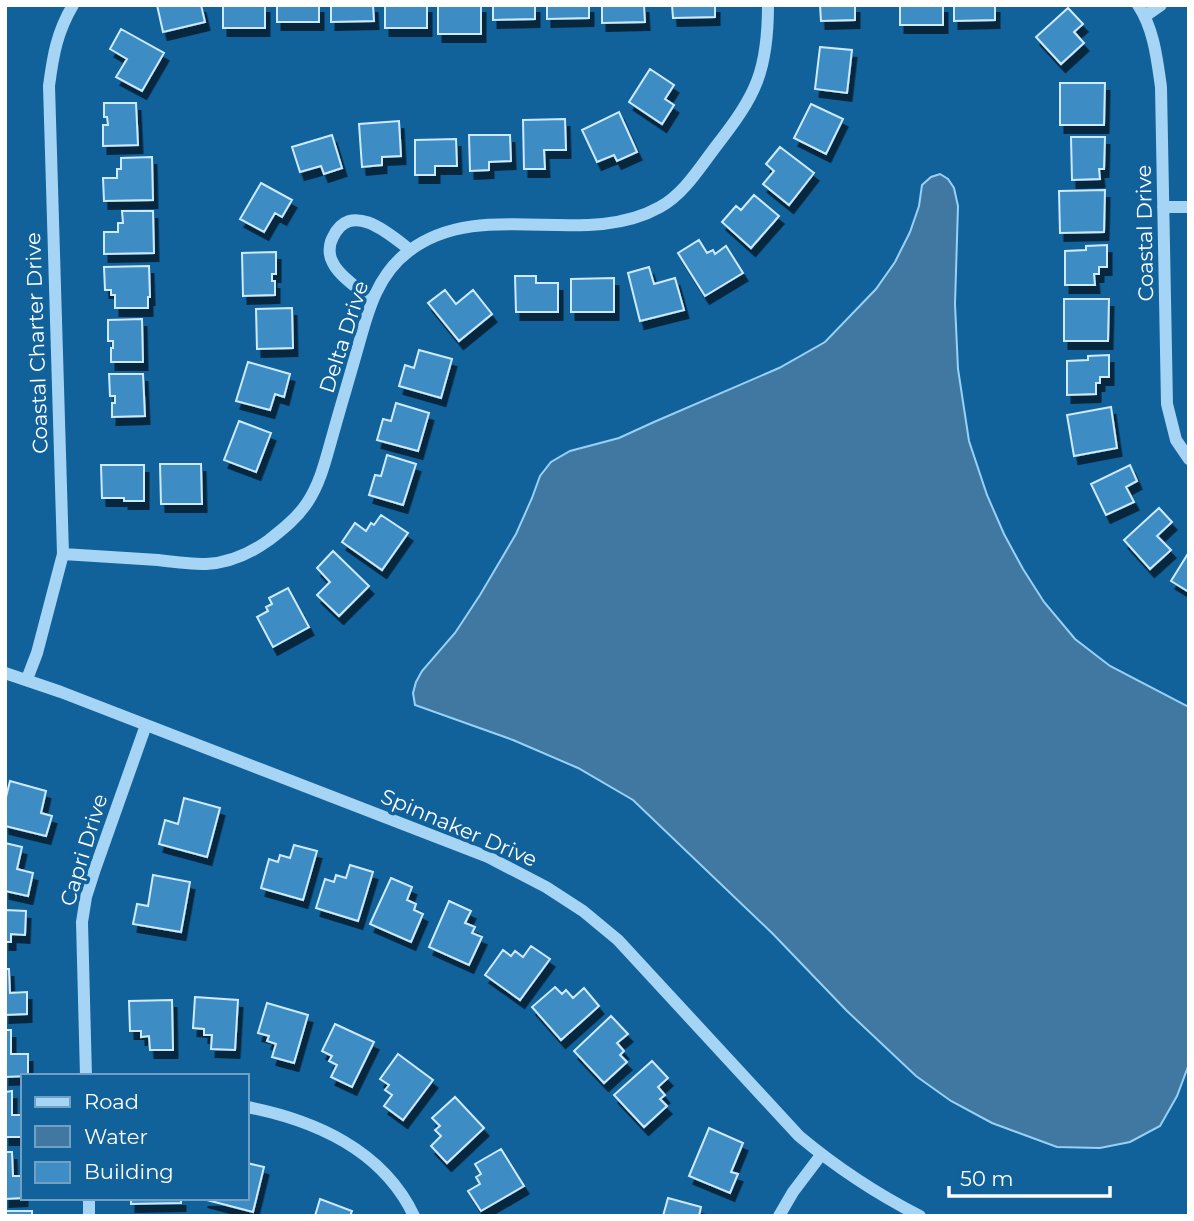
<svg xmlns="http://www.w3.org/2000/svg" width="1194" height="1221" viewBox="0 0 1194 1221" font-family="Montserrat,sans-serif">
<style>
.water{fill:#4078a1;stroke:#97d1f7;stroke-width:2}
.building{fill:#3e8dc4;stroke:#ceeafe;stroke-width:2;filter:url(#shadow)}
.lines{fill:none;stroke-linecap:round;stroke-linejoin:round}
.minor{stroke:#a5d4f4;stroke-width:12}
.labels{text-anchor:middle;stroke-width:7;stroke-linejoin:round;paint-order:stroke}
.street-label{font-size:21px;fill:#fff;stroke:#11619b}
</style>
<defs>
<filter id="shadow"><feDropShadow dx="4.5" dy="8" stdDeviation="0" flood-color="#0009"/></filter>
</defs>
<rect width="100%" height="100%" fill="#11619b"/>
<!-- water -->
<path class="water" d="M940 174 948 179 954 188 958 206 955 304 958 369 969 441 987 495 1004 534 1023 569 1044 602 1075 639 1110 666 1189 707V1064L1177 1096 1160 1126 1130 1142 1100 1148 1057 1147 992 1123 951 1101 916 1076 847 1011 773 934 633 800 578 768 513 740 415 705 413 693 416 682 422 671 455 633 480 595 516 534 532 498 540 476 551 462 570 451 619 438 654 422 779 368 825 342 876 289 895 262 910 232 919 206 922 185 931 177Z"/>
<!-- building -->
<path class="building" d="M157 5H201L205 22 163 32Z
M223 5H265V28H223Z
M277 5H319V22H277Z
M331 5H373L374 21 331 22Z
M385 5H427V28H385Z
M438 5H481V34H438Z
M493 5H535V19L493 20Z
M547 5H589V18L547 19Z
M602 5H644L645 22 602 23Z
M672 5H715V17L673 18Z
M820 5H855V20L821 21Z
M900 5H943V25H900Z
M954 5H995V20L954 21Z
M1068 8 1083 24 1074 32 1084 43 1061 64 1036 37Z
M121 29 164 53 142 91 116 77 127 59 110 49Z
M820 47 852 50 847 93 815 89Z
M650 69 674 85 665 99 674 105 662 124 629 102Z
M1060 83H1105L1104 125H1060Z
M104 103H136L138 145 103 146V125H108L107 117H104Z
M811 104 843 119 826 154 794 138Z
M619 112 637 152 617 161 614 155 597 162 582 130Z
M565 119 566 150H544L545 169H524L523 120Z
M399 121 401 156 382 157V165L362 167 359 124Z
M332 135 342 168 324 174 321 166 300 172 292 147Z
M469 135H510L511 161 489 162V170L470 171Z
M1071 137H1105L1104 169H1099L1100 179 1072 180Z
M456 139 457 166H435V175H415V140Z
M780 147 814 173 789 205 763 184 774 171 766 164Z
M152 157 153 200 104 201 103 178H117V169H121V158Z
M261 183 292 200 282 217 275 213 264 232 240 219Z
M1105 190 1104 232 1060 233 1059 191Z
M754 195 779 216 751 248 722 222 736 206 741 210Z
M122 211H153L154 253 104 254V232H118V223H123Z
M699 240 707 253 713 250 715 254 726 246 743 273 705 296 678 253Z
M1107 245V267H1099V274H1094L1095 285H1065V251L1086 250V246Z
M276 252V274H272V281H275V295L243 296 242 253Z
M149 266 150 297H148V308H115V295H111V290H105L104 267Z
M649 267 654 284 675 278 684 310 640 321 628 273Z
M515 276H536V283H558V312H516Z
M614 278V312H571V279Z
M445 290 456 304 473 290 492 314 459 341 428 303Z
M1064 299H1109L1108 341H1064Z
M292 308 293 348 257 349 256 309Z
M142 319 143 362H111V348H113V341H108V320Z
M419 350 452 359 441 398 399 386 405 365 414 368Z
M1109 355V377H1100V383H1096V394L1067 395V361L1088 360V356Z
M248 362 290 374 284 397 275 394 270 410 236 401Z
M109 374H143L145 416 112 417V403H115V396H110Z
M396 403 429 413 418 451 377 440 383 419 391 421Z
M1111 407 1117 448 1074 456 1067 415Z
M239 421 271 433 256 472 224 460Z
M387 455 416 464 403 505 369 495 375 475 381 476Z
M160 464H201L202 504H161Z
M101 465H144V501H124V498H102Z
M1130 465 1137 481 1126 487 1134 502 1106 515 1091 484Z
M1159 508 1172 522 1157 536 1171 550 1150 569 1124 540Z
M381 515 408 533 382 570 342 542 355 523 366 531 371 523 374 525Z
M333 551 369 586 339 616 317 595 330 582 317 568Z
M1189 552V592L1171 581Z
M288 588 309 627 273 647 257 617 268 611 266 607 272 604 269 598Z
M10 781 46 791 41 813 52 816 46 836 5 826V801Z
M184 798 220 808 207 857 159 844 165 820 178 824Z
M5 843 22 847 17 869 33 873 28 896 5 891Z
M294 845 317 851 303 900 261 888 269 859 278 862 280 855 290 858Z
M350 865 373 872 358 921 316 908 325 879 334 882 336 875 346 878Z
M153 875 190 882 181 932 133 924 137 904 148 906Z
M391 878 412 887 407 900 416 904 414 910 423 914 411 942 370 924Z
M449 901 471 911 465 923 475 927 472 933 482 937 469 965 429 947Z
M5 910 26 911 25 935 11 934V942H5Z
M531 946 550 959 520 1000 485 975 503 950 511 956 515 951 523 957Z
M5 969H9L10 993 27 992V1014L5 1015Z
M555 987 562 994 566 990 573 998 584 988 599 1006 561 1040 532 1007Z
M195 997 238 1000 235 1050 211 1049 212 1035H204V1029L193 1028Z
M172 1000 173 1050H150L149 1036 141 1037V1031H130L129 1001Z
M267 1003 308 1015 294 1063 272 1057 276 1044 267 1041 269 1036 258 1033Z
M611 1016 628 1034 617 1043 624 1051 620 1055 627 1062 604 1083 574 1051Z
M335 1024 374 1042 352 1087 331 1077 337 1065 329 1061 332 1056 322 1051Z
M5 1030H11V1054H28V1076L5 1077Z
M398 1054 433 1080 403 1120 384 1106 392 1095 385 1090 389 1085 380 1079Z
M652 1061 668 1078 658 1087 665 1095 660 1099 667 1106 644 1127 614 1095Z
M12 1091V1115H23V1137H5V1092Z
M455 1097 484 1128 447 1163 431 1146 441 1136 435 1130 440 1126 432 1118Z
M709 1128 743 1143 731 1172 738 1174 730 1193 689 1176Z
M501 1149 524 1186 481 1211 468 1191 480 1184 476 1177 481 1174 475 1164Z
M5 1152H12L13 1176H23V1198L5 1199Z
M247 1163 264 1167 253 1212 203 1199 247 1198Z
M131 1198H181V1203L131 1204Z
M668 1198 701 1207 699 1216H663Z
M320 1199 352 1211 350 1216H315Z
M5 1211H32V1216H5Z"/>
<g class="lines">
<!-- minor -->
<path class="minor" d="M1138 5C1154 29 1157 59 1161 87L1167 404 1176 440 1189 459
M1145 16 1161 5
M1163 207H1189
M373 300C361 291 339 276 333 263 328 255 329 244 333 237 351 199 391 235 410 250
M63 554C95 556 126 558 158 560 174 562 190 564 206 564 228 563 251 553 269 540 283 529 297 518 307 503 321 482 326 458 333 434 341 405 350 376 358 347 368 311 377 275 409 251 482 196 584 250 660 207 684 194 700 167 717 145 756 95 768 71 768 5
M5 673 61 692 488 857 546 887 583 911 618 940 799 1136C836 1167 877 1194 920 1216
M27 679 37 653 63 554 49 86C53 55 57 32 73 5
M86 1076 82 922 86 897 95 869 146 725
M247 1107C314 1120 383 1150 414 1216
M89 1198V1216
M779 1216 793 1192 821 1155"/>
</g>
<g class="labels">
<!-- street labels -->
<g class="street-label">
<text transform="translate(1145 233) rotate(-91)" y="7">Coastal Drive</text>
<text transform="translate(344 337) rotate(-72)" y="7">Delta Drive</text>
<text transform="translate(37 343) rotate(-92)" y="7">Coastal Charter Drive</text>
<text transform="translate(459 828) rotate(23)" y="7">Spinnaker Drive</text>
<text transform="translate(84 850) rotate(-73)" y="7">Capri Drive</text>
</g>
</g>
<!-- border -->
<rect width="1194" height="1221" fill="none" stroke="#ffffff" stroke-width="14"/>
<!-- legend -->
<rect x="21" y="1074" width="228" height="126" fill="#11619b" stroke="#70a0c3" stroke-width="2"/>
<rect x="35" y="1097" width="35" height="10" fill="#a5d4f4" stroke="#70a0c3" stroke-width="2"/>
<text x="84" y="1109" font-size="21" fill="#ffffff">Road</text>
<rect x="35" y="1126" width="35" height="21" fill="#4078a1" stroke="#70a0c3" stroke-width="2"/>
<text x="84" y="1144" font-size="21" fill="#ffffff">Water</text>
<rect x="35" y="1162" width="35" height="21" fill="#3e8dc4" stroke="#70a0c3" stroke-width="2"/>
<text x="84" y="1179" font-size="21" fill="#ffffff">Building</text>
<!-- scale -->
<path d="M949 1186v10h161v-10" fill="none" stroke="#ffffff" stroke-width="3.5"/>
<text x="960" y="1186" font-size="21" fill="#ffffff" stroke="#11619b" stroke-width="5" paint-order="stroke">50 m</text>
</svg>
